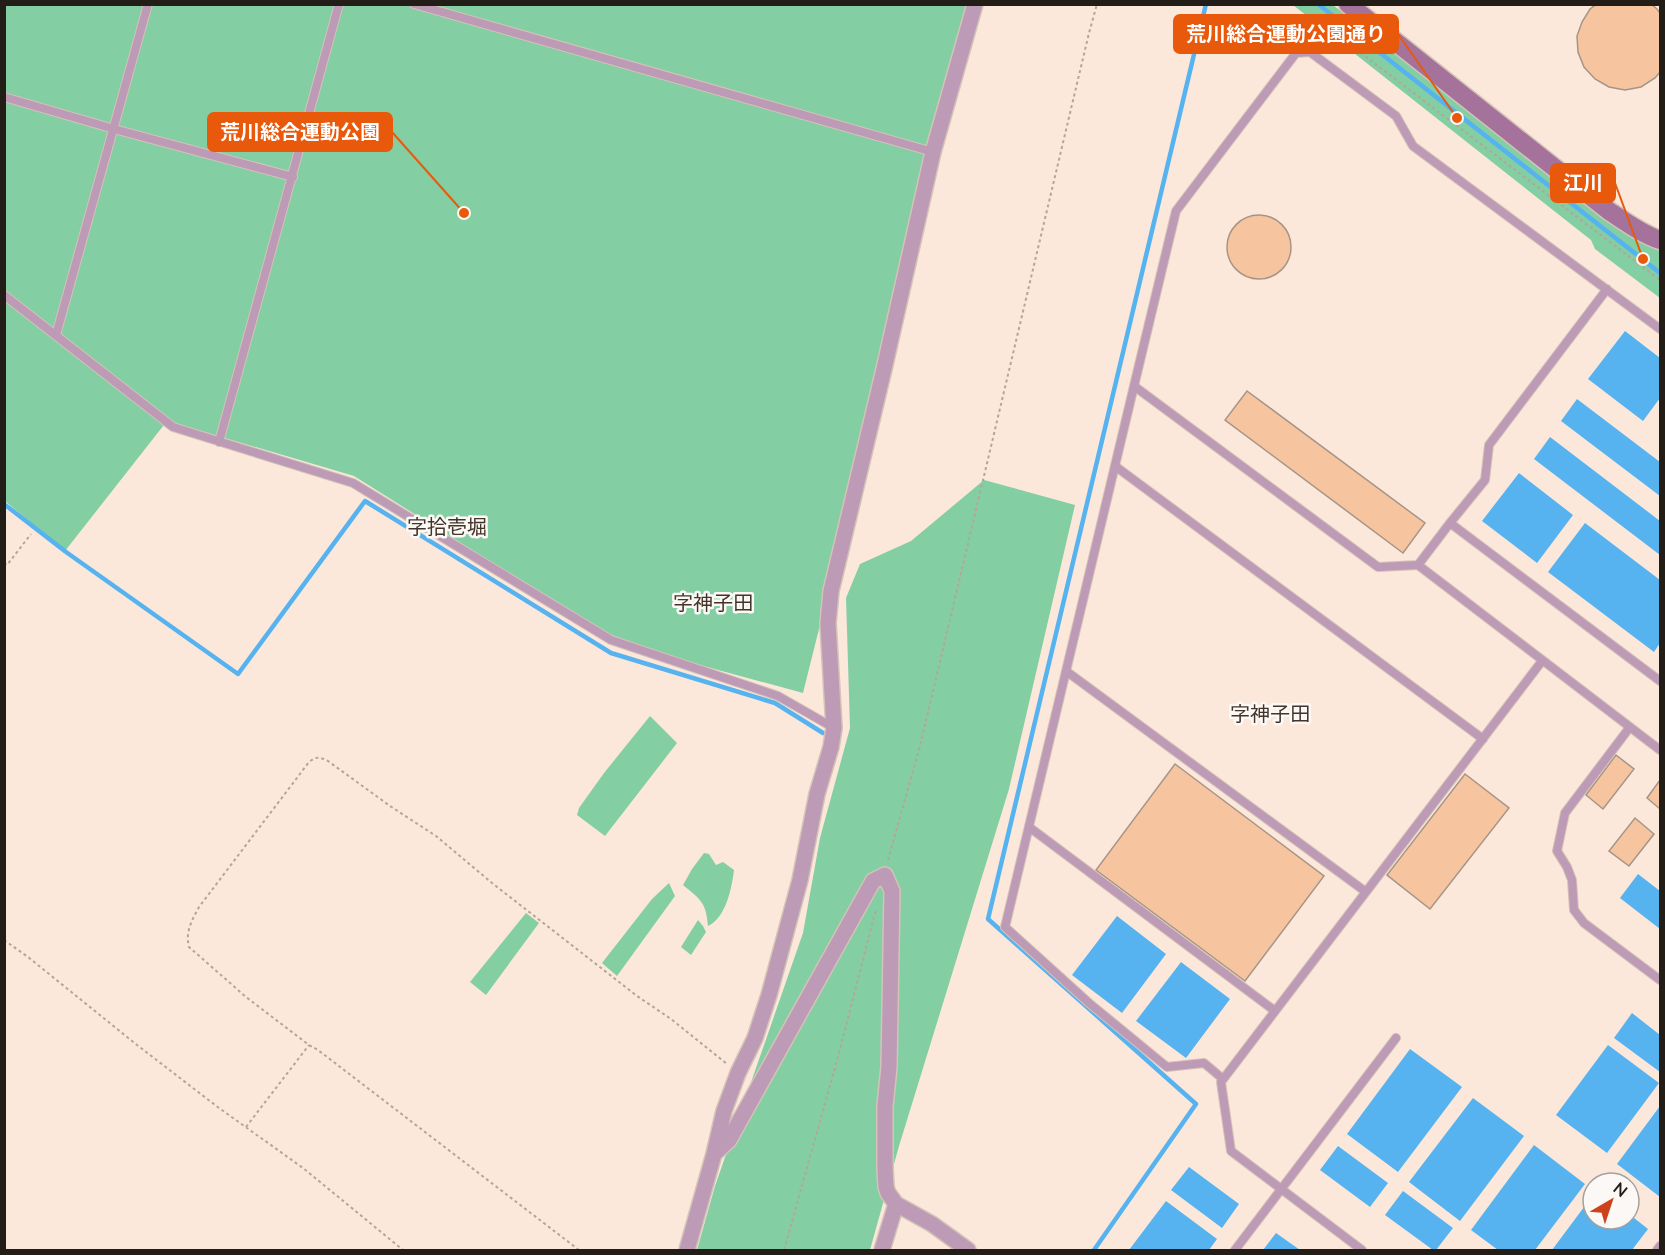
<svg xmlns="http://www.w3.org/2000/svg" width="1665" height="1255" viewBox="0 0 1665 1255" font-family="Lato,'Noto Sans JP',sans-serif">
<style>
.green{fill:#84cea3}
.water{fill:#56b3f0}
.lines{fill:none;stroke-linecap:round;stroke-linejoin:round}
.stream{stroke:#56b3f0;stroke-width:4.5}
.building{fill:#f6c5a0;stroke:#a69487;stroke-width:1.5}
.lane-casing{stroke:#d4c3b7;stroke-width:10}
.street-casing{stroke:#d4c3b7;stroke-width:18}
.secondary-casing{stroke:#d4c3b7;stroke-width:21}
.path{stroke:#b4a59a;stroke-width:2;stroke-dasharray:3 3;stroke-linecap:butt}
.lane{stroke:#bd9ab6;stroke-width:8}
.street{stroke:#bd9ab6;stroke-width:15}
.secondary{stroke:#a4729b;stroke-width:18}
.labels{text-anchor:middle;stroke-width:5;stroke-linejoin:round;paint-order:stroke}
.neighbourhood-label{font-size:20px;fill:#423428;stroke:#fcf8f5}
.leader{fill:none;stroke:#e8590c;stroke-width:2}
.callout-dot{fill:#e8590c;stroke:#fcf8f5;stroke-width:2}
.callout{fill:#e8590c;stroke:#e8590c;stroke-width:2}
.callout-label{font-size:20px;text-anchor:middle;font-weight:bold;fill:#fff}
</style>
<rect width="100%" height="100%" fill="#fbe8da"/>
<!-- green -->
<path class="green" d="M4 5H975L803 693 663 655 599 630 354 476 167 421 65 551 5 501Z
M1293 5H1333L1624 233 1626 231 1660 247V298L1595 249 1591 240Z
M984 480 1075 505 1009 789 899 1146 870 1250H697L715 1186 803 933 820 838 850 728 846 598 860 564 911 541Z
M650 716 677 743 605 836 577 815 579 808 604 773Z
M704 853 709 854 716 865 723 862 734 870C732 887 726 918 708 926 706 902 701 900 683 885L692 869Z
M669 883 675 896 617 976 602 963 652 899Z
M526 913 539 923 486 995 470 982Z
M698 920 703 926 706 932 691 955 681 947Z"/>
<!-- water -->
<path class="water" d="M1625 331 1660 358V398L1643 421 1588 379Z
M1577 399 1660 462V496L1561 421Z
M1550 437 1660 521V555L1534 459Z
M1519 473 1573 515 1537 563 1482 521Z
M1585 523 1660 580V643L1654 652 1548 572Z
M1638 874 1660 891V929L1620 898Z
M1117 916 1166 954 1122 1013 1072 975Z
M1181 962 1230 999 1186 1058 1136 1021Z
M1632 1013 1660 1035V1072L1614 1038Z
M1608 1045 1659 1083 1607 1153 1556 1115Z
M1410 1049 1462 1087 1398 1172 1347 1134Z
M1473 1098 1524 1136 1460 1221 1409 1182Z
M1660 1106V1197L1617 1164Z
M1534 1145 1585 1184 1535 1250H1498L1471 1230Z
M1338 1146 1388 1183 1370 1207 1320 1170Z
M1189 1167 1239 1204 1222 1228 1171 1190Z
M1403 1191 1453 1228 1436 1250H1433L1385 1215Z
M1593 1195V1219H1629V1214L1648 1229 1632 1250H1552Z
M1166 1201 1217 1239 1209 1250H1129Z
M1276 1233 1300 1250H1263Z"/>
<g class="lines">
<!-- stream -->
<path class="stream" d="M1318 4 1660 273
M4 504 66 552 238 674 365 501 611 653 775 703 823 733
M1094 1250 1196 1104 988 919 1206 4"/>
</g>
<!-- building -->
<path class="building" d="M1597 4H1651L1657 9 1660 13V72L1655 78 1641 87 1625 90 1609 87 1595 79 1584 67 1578 52 1577 36 1582 22 1590 9Z
M1227 247a32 32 0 1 1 64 0a32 32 0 1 1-64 0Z
M1247 391 1425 523 1403 553 1225 420Z
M1616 755 1634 769 1603 809 1586 795Z
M1175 764 1324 876 1245 981 1096 870Z
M1465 774 1509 808 1430 909 1387 875Z
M1660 780V809L1647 798Z
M1635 818 1654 834 1629 866 1609 851Z"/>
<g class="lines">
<!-- lane casing -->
<g class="lane-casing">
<path id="lane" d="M414 4 933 152
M4 97 114 129 293 177
M4 295 173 427 353 483 611 640 778 696 834 728
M1660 329 1413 146 1396 116 1310 52 1296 53 1176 211 1134 386 1378 567 1418 565 1660 750
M56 335 148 4
M1134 386 1005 927 1089 1003 1167 1067 1204 1063 1223 1079
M219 442 339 4
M1115 466 1483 739
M1450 523 1485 480 1489 445 1607 289
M1418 565 1450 523 1660 681
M1066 671 1366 892
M1630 727 1565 813 1557 851 1567 867 1572 880 1574 910 1584 923 1660 980
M1029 827 1275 1011
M1235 1250 1396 1038
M1362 1250 1231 1151 1221 1082 1542 661
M1657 1250 1660 1246"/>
</g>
<!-- street casing -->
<g class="street-casing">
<path id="street" d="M714 1154 729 1140 873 881 885 875 892 891 889 1067 885 1106V1169L886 1187 888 1193 896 1204 932 1224 968 1250
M687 1250 714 1154 724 1111 738 1073 755 1038 769 995 800 880 817 794 831 747 834 728 828 623 831 591 884 369 933 152 975 4
M882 1250 896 1204"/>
</g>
<!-- secondary casing -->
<g class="secondary-casing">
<path id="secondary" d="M1348 4 1609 211C1626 222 1642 234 1660 240"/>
</g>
<!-- path -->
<path class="path" d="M1365 39 1357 50 1660 280
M4 563 7 565 31 534
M888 860 920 746 1089 33 1097 4
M4 940 28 957 137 1045 219 1108 303 1168 403 1250
M246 1127 309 1045
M579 1250 318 1050 309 1045 246 997 189 947C185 932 192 920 199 907L309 762C316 756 320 757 328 761L390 806 436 836 492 883 637 996 671 1019 727 1064
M784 1250 838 1057 876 909"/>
<!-- lane -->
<use href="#lane" class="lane"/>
<!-- street -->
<use href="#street" class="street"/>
<!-- secondary -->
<use href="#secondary" class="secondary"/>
</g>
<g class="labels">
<!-- neighbourhood labels -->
<g class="neighbourhood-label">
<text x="447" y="534">字拾壱堀</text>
<text x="713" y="610">字神子田</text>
<text x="1270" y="721">字神子田</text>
</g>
</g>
<!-- callouts -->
<path class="leader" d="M1457 118L1398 34M464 213L392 132M1643 259L1615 183"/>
<g class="callout-dot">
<circle cx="1457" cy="118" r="6"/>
<circle cx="464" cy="213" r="6"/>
<circle cx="1643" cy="259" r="6"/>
</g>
<g class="callout">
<rect x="1174" y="15" width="224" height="38" rx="6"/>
<rect x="208" y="113" width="184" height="38" rx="6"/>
<rect x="1551" y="164" width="64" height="38" rx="6"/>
</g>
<g class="callout-label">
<text x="1286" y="41">荒川総合運動公園通り</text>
<text x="300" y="139">荒川総合運動公園</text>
<text x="1583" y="190">江川</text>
</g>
<!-- border -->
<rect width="1665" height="1255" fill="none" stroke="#231d18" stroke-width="12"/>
<!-- north arrow -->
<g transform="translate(1611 1201) rotate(39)"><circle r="28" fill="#fcf8f5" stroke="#a5a09d" stroke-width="1.5"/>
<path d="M0-4.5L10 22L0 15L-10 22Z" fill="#cb421b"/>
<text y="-9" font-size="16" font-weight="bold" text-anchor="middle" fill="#231d18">N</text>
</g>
</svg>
